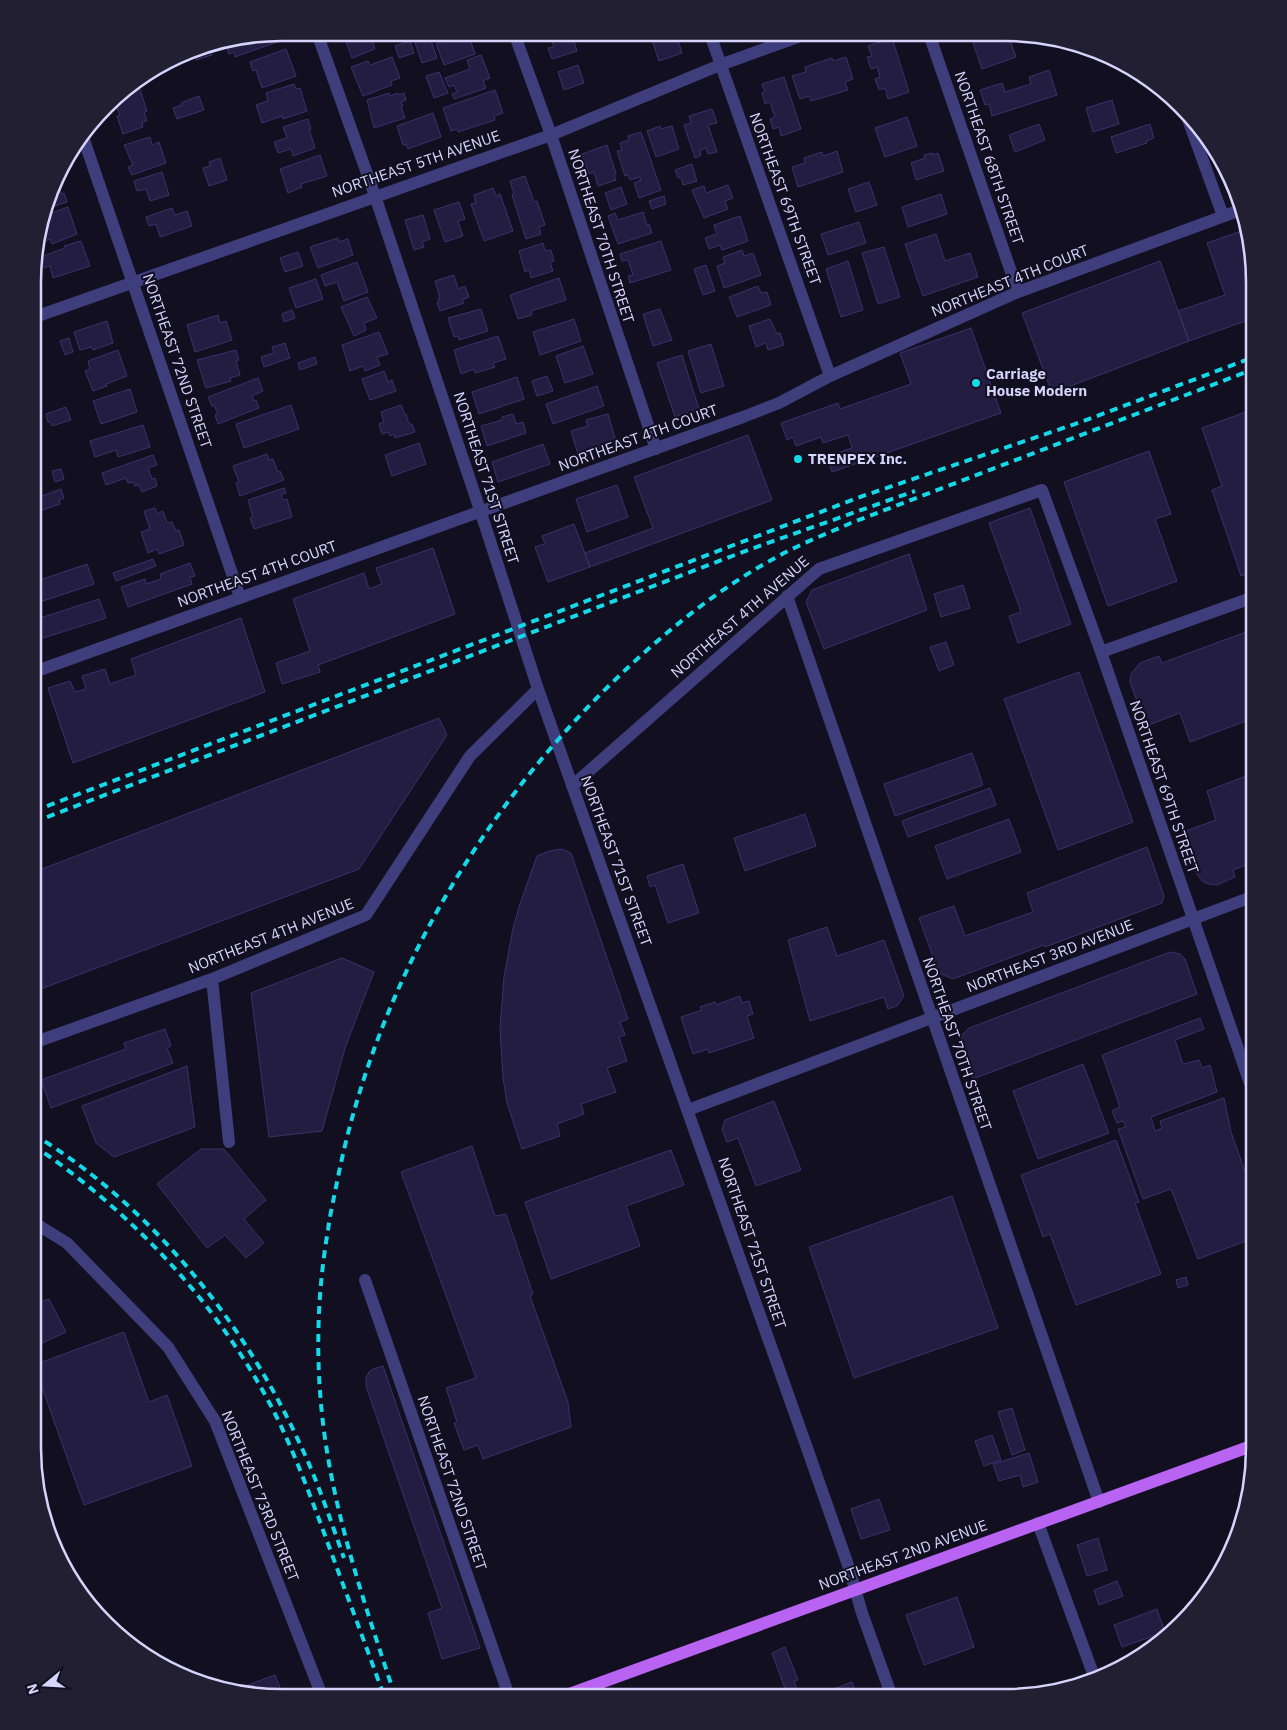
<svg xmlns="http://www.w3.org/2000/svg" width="1287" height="1730" viewBox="0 0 1287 1730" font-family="'IBM Plex Sans',sans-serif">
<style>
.building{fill:#231d41;stroke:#3b316b}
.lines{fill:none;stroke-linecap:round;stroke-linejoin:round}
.minor{stroke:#3f3e7d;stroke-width:12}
.major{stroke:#b863f2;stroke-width:12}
.rail{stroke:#13d9e8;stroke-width:4;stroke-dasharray:8 6;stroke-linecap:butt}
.poi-dot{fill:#13d9e8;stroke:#120f21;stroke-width:2}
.labels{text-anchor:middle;stroke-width:4;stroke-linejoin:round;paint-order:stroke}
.street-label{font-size:15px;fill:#d7d3fb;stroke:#120f21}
.poi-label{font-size:15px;font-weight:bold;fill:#d7d3fb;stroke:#120f21;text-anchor:start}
.rim{fill:none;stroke:#d7d3fb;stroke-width:2.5}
</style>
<rect width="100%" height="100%" fill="#120f21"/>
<!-- building -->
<path class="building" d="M278 33 280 41 235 57 234 52 229 54 224 42Z
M343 33H370L375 49 352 58Z
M468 33 475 54 444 65 436 44Z
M554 33H571L577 51 552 59 548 48 554 47 550 35Z
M661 34H676L682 53 659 61 651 37Z
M970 34 1008 35 1016 57 982 69Z
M429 35 437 58 422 63 414 40Z
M892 38 909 92 888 99 885 88 879 90 875 79 880 77 877 67 871 69 867 57 872 56 868 46Z
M410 41 414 53 399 58 395 46Z
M208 45 212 55 196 60 193 51 202 46Z
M286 49 296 76 262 88 256 70 253 71 250 62Z
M481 55 490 78 483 81 486 88 454 99 452 94 457 92 454 85 449 87 445 78 470 69 467 60Z
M392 57 400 78 391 81 392 85 363 96 351 67 368 61 370 65Z
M846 57 853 79 845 82 848 90 811 101 809 96 800 99 792 76 806 72 805 67 832 58 833 61Z
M578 65 584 83 564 90 558 72Z
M1049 70 1057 95 992 116 989 104 985 105 980 90 1002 83 1005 92 1031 84 1029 77Z
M439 72 448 93 434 98 426 76Z
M784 77 801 129 781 136 779 127 773 129 770 119 775 117 770 102 765 104 762 93 765 92 762 84Z
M138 83 147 111 144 112 147 121 142 122 143 127 123 134 117 116H120L117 107 111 109 110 104 118 94Z
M294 84 296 89 300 88 307 111 283 119 282 116 262 123 256 105 268 101 266 93Z
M495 90 503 113 494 116 495 120 458 132 457 129 451 131 443 108Z
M389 93 390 96 398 93 399 95 404 93 406 100 401 102 403 106H401L405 118 374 128 367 100Z
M199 96 204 110 177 119 173 108 182 105 181 103Z
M1112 100 1119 124 1093 132 1086 108Z
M712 109 717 123 708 125 717 152 708 154 706 148 700 150 701 155 695 158 684 125 691 123 689 116Z
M433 113 441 137 408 149 406 144 403 145 397 126Z
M907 117 917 146 885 157 875 128Z
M308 119 311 129H309L315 148 293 156 291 149 278 153 274 142 287 138 283 127Z
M1039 124 1045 140 1015 152 1009 135Z
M1150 124 1154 138 1146 141 1147 143 1116 153 1111 137Z
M660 126 661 129 672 126 679 149 656 157 647 131Z
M641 132 661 190 639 198 634 183 641 180 640 177 630 180 628 175 625 176 617 151 622 150 620 143 629 140 628 136Z
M150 137 152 145 159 142 166 163 132 175 128 167 133 165 124 145Z
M607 145 616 174 614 175 616 180 598 186 594 172 589 174 582 154Z
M837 151 843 172 798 187 792 167 805 163 804 158 822 152 823 156Z
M932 153 933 155 938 153 944 171 916 180 911 163 925 158 924 155Z
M320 155 327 176 301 184 302 187 288 193 280 169Z
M220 158 227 180 209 186 203 168 210 166 209 162Z
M692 164 697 181 683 185 681 177 678 178 675 170Z
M162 172 169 195 150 201 146 189 137 191 134 181Z
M525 176 534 202 537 201 545 225 539 227 541 234 526 239 512 195 514 194 510 181Z
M58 181 61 194 64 193 67 202 52 207 50 203Z
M869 182 877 205 856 212 848 189Z
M728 185 733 198 725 201 728 209 704 218 692 190 704 186 706 193Z
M621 187 627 204 611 210 605 193Z
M493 188 496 196 500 194 513 231 484 241 471 204 476 203 474 195Z
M941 194 947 214 908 227 902 207Z
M664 196 666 204 652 209 649 201Z
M459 202 465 219 458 221 463 236 445 242 434 210Z
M68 207 77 234 52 244 50 239 43 242 40 234 45 224 46 215Z
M172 208 175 215 187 211 192 226 160 237 156 224 149 226 146 217Z
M643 212 647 225 649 224 652 233 618 244 608 216 615 213 618 220Z
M423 215 430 239 422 242 424 247 414 250 405 220Z
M740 216 748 241 722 250 720 245 709 249 705 238 717 234 714 225Z
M859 222 866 243 828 255 821 234Z
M1247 229 1254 282V318L1189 341 1178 311 1225 295 1207 243Z
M936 234 945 261 970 253 978 277 923 296 905 244Z
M338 238 339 242 348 239 353 255 318 268 310 247Z
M81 241 90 266 53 278 50 266 37 270 39 276 35 278V259L65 248 64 246Z
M661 241 671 270 630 283 628 276 633 275 628 260 622 261 620 254Z
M543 243 545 251 551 250 554 261 550 262 553 271 531 278 529 270 525 272 519 251Z
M884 247 900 297 878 304 862 253Z
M742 250 744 256 753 253 761 275 724 288 717 266 725 263 723 257Z
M298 252 303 266 285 272 280 258Z
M848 261 863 310 841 317 826 269Z
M1160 261 1189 341 1052 393 1022 313Z
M357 262 368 292 344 301 337 282 325 286 321 275Z
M706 265 715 291 703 295 694 269Z
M454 275 458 289 465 286 469 297 462 300 464 303 440 311 437 303 439 302 438 299 440 298 435 281Z
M559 278 566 300 531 311 532 315 518 319 510 295Z
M316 279 323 299 296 308 289 288Z
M758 286 761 293 767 292 771 305 737 317 729 297Z
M367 297 377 318 364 323 366 330 354 336 341 307Z
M481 309 488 331 459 340 458 336 454 337 448 318Z
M660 309 672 340 653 346 643 314Z
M292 310 295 318 284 322 282 314Z
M218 315 220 323 226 321 232 340 195 352 187 325Z
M574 319 581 341 540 355 533 332Z
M770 319 777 334 780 333 784 345 768 350 766 343 756 347 749 326Z
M107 321 113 343 93 350 91 347 80 350 74 332Z
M971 328 1001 413 832 472 826 457 852 448 848 435 823 443 821 437 796 446 793 437 787 440 781 423 838 403 840 409 911 384 900 353Z
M379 332 388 354 377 357 380 365 365 371 363 366 350 371 342 345Z
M498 336 506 359 493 363 495 367 475 373 474 369 461 374 454 350Z
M69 338 73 352 65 355 60 341Z
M285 343 290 358 264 367 261 357 274 353 272 347Z
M711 344 724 386 701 393 688 351Z
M583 346 593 374 565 383 556 356Z
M118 350 127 376 106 384 107 386 93 391 85 371 90 369 88 361Z
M236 350 239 360 236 361 240 375 230 378 231 381 206 388 197 360Z
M682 355 699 409 675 417 657 363Z
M315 357 317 364 300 370 298 363Z
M384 371 388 382 392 380 396 391 370 400 362 379Z
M547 376 553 391 537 396 532 381Z
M517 377 524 399 479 414 472 392Z
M258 378 263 391 252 396 254 401 256 400 259 408 218 424 215 415 218 414 214 405 212 406 208 397Z
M597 386 604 406 553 424 546 404Z
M130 389 137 412 101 424 93 401Z
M291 405 299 429 244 448 236 424Z
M401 405 405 415 406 414 409 424H412L415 432 395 438 394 434 390 436 388 432 382 434 379 424 384 422 381 412Z
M66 407 71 420 52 426 50 422H48L46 414Z
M1254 409V571L1241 576 1212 490 1222 486 1202 428Z
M513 414 516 424 523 422 526 433 487 446 481 426 502 420V417Z
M608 414 618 448 600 453 599 448 578 454 571 431 588 426 586 420Z
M143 425 150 447 118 457 116 450 95 457 90 441Z
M748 435 772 500 590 567 585 553 653 528 634 477Z
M419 443 426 464 392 476 385 455Z
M543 444 550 464 498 482 492 462Z
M1149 451 1171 514 1155 519 1177 581 1108 606 1064 482Z
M267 454 269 460 273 459 278 472 280 471 284 480 240 496 236 483 239 482 233 466Z
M153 455 157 465 148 468 152 479 155 478 157 486 142 492 139 485 135 486 133 482 128 483 126 478 106 485 102 473Z
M61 469 64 479 55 482 52 471Z
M617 485 628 517 587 532 576 499Z
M284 488 286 493 281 495 283 500 287 499 292 517 254 529 250 518 253 517 248 500Z
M61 489 64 498 59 500 60 504 34 513V499Z
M155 508 157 514 163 511 167 523 172 522 176 531 179 530 184 545 159 554 157 549 148 553 141 532 150 529 144 511Z
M1030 508 1071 624 1018 643 1009 616 1021 612 989 523Z
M574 524 590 567 548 582 535 547 545 544 542 536Z
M433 548 455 614 318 665 320 672 282 684 276 663 310 651 293 599 364 573 369 589 382 584 376 568Z
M909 554 927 610 824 649 806 602 812 590Z
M153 559 156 566 116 581 113 573Z
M190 563 195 576 190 577 192 584 128 607 121 587 145 579 146 584 161 579 160 574Z
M87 564 94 584 34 604V582Z
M963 585 970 608 941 617 934 594Z
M99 599 106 618 34 641V620Z
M241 618 265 692 73 763 48 688 70 681 75 692 86 689 82 676 105 669 110 684 136 675 131 659Z
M1254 629V718L1190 742 1180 713 1146 726 1130 682 1131 674 1140 663 1159 656 1162 663Z
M946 642 954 665 939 671 930 647Z
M1079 672 1133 822 1058 850 1004 699Z
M439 718 447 735 359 869 33 992 34 872Z
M972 753 983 785 895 816 884 784Z
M1254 773V862L1233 870 1235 877 1217 885 1209 884 1202 881 1197 874 1183 832 1216 820 1207 791Z
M990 788 996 805 908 837 902 821Z
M805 814 816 846 745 871 734 838Z
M1009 819 1021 852 947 879 935 846Z
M1147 847 1164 896 1162 903 1045 947 1044 945 953 979 939 973 919 918 954 906 965 936 1033 912 1027 893Z
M562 849 571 853 628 1019 620 1022 625 1035 619 1037 627 1061 607 1068 616 1092 581 1104 584 1114 557 1124 560 1136 522 1149 507 1103 503 1078 500 1028 504 977 513 928 520 904 537 856 549 851Z
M683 864 699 913 668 923 655 885 650 887 647 876Z
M827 927 837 956 884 940 904 996 897 1006 888 1009 884 997 810 1021 788 940Z
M1170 952 1180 954 1185 959 1197 994 973 1079 961 1045 962 1035 969 1028Z
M342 958 374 972 345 1048 322 1131 269 1137 251 993Z
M740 996 742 1003 749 1001 753 1014 747 1016 754 1038 709 1053 708 1049 693 1054 681 1017 702 1010 700 1007 715 1002 716 1005Z
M1200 1018 1204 1029 1175 1040 1183 1064 1199 1060 1202 1068 1210 1065 1217 1092 1151 1117 1155 1131 1162 1128 1160 1121 1224 1098 1231 1132 1254 1197V1238L1198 1259 1171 1189 1143 1199 1118 1129 1126 1127 1123 1121 1117 1123 1112 1111 1120 1107 1102 1055Z
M165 1029 171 1046 167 1048 173 1063 51 1108 41 1080 126 1049 124 1043Z
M1083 1064 1109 1133 1038 1159 1013 1091Z
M187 1066 195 1127 114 1157 96 1143 82 1106Z
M774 1101 801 1170 756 1186 738 1138 727 1142 722 1129 725 1120Z
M1116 1140 1139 1202 1135 1203 1161 1274 1076 1305 1050 1234 1043 1237 1021 1175Z
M472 1146 495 1216 506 1214 533 1294 530 1296 568 1402 571 1427 483 1459 478 1445 464 1450 454 1423 457 1422 446 1388 476 1378 401 1172Z
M201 1149H224L266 1200 244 1219 264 1243 246 1258 225 1235 207 1248 157 1184Z
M671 1150 684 1185 626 1206 640 1246 551 1279 525 1202Z
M952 1196 998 1328 854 1378 809 1247Z
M1186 1277 1188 1285 1178 1288 1176 1280Z
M33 1290 39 1302 49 1299 66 1332 38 1345 33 1335Z
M124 1332 149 1402 167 1395 192 1466 84 1505 34 1365Z
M383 1366 480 1648 442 1659 428 1613 442 1608 366 1386V1378L369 1372 373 1369Z
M1012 1408 1025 1450 1012 1455 998 1412Z
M992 1435 1001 1460 984 1466 975 1441Z
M1029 1453 1038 1482 1023 1487 1020 1475 999 1481 993 1464Z
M879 1499 890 1530 861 1539 851 1509Z
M55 1535 70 1576 58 1559 50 1537Z
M1098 1538 1107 1570 1087 1576 1077 1545Z
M1117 1581 1123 1596 1099 1605 1094 1590Z
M957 1597 974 1647 924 1665 906 1615Z
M1157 1609 1165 1632 1122 1647 1114 1625Z
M785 1647 798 1680 794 1681 800 1697H788L772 1653Z
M275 1675 283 1695H250L232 1691Z
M852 1682 857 1697H812Z"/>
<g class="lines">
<!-- minor -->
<path class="minor" d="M317 33 375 196 481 513 538 689 807 1448 848 1565 862 1613 892 1697
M514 33 551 135 656 449
M710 34 830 376
M929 34 1018 292
M1185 111 1223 216
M83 137 240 597
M35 317 551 135 720 65 806 34
M787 596 1099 1502
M1101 652 1254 597
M34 672 743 417 779 403 830 376 1018 292 1243 209
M572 786 819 569 1042 490 1101 652 1254 1095
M212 979 229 1142
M33 1043 212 979 366 915 470 756 538 689
M688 1110 1254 896
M33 1222 67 1243 168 1347 215 1421 322 1696
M365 1280 509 1696
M1249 1447 1254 1460
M1038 1523 1095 1679"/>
<!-- major -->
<path class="major" d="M564 1696 1254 1445"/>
<!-- rail -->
<path class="rail" d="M34 811 860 497 1081 422 1254 357
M34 822 748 550 915 491
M33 1134C149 1204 243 1320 299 1442 317 1479 330 1519 344 1558
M33 1145C131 1212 214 1299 270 1404 291 1444 307 1487 323 1530 343 1585 364 1640 384 1696
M395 1696C362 1596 327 1496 320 1391 316 1338 319 1282 328 1230 330 1214 334 1198 337 1182 375 989 478 811 619 676 666 631 718 589 775 558 800 544 826 534 851 523L1254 369"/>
</g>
<!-- markers -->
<g class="poi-dot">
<circle cx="976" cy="383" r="5"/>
<circle cx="798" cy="459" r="5"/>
</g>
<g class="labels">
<!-- street labels -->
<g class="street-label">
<text transform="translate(989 158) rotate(71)" y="5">NORTHEAST 68TH STREET</text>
<text transform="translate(416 164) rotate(-19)" y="5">NORTHEAST 5TH AVENUE</text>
<text transform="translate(785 199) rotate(70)" y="5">NORTHEAST 69TH STREET</text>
<text transform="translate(601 236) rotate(72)" y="5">NORTHEAST 70TH STREET</text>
<text transform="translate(1010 281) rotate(-22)" y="5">NORTHEAST 4TH COURT</text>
<text transform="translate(177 361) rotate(71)" y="5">NORTHEAST 72ND STREET</text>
<text transform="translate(638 438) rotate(-20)" y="5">NORTHEAST 4TH COURT</text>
<text transform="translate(486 478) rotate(72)" y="5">NORTHEAST 71ST STREET</text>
<text transform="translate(257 574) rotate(-20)" y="5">NORTHEAST 4TH COURT</text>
<text transform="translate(740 617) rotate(-41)" y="5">NORTHEAST 4TH AVENUE</text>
<text transform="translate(1164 787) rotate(71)" y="5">NORTHEAST 69TH STREET</text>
<text transform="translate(616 861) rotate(70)" y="5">NORTHEAST 71ST STREET</text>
<text transform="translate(271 936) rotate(-22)" y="5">NORTHEAST 4TH AVENUE</text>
<text transform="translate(1050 956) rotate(-21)" y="5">NORTHEAST 3RD AVENUE</text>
<text transform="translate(957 1044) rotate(71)" y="5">NORTHEAST 70TH STREET</text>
<text transform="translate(752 1243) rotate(71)" y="5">NORTHEAST 71ST STREET</text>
<text transform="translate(452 1483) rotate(71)" y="5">NORTHEAST 72ND STREET</text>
<text transform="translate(260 1496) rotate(68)" y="5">NORTHEAST 73RD STREET</text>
<text transform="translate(903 1555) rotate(-20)" y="5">NORTHEAST 2ND AVENUE</text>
</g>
<!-- poi labels -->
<g class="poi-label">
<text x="986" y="379">Carriage<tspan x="986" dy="17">House Modern</tspan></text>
<text x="808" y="464">TRENPEX Inc.</text>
</g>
</g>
<!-- crop -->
<path d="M0 0H1287V1730H0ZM282 41H1005A241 241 0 0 1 1246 282V1448A241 241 0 0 1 1005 1689H282A241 241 0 0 1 41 1448V282A241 241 0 0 1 282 41Z" fill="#221f32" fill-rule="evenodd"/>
<path class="rim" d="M282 41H1005A241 241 0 0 1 1246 282V1448A241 241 0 0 1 1005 1689H282A241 241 0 0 1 41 1448V282A241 241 0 0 1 282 41Z"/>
<!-- north arrow -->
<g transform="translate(45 1685) rotate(252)" stroke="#120f21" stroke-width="4" paint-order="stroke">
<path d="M0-4L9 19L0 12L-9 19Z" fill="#d7d3fb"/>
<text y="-8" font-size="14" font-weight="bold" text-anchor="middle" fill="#d7d3fb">N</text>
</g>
</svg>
